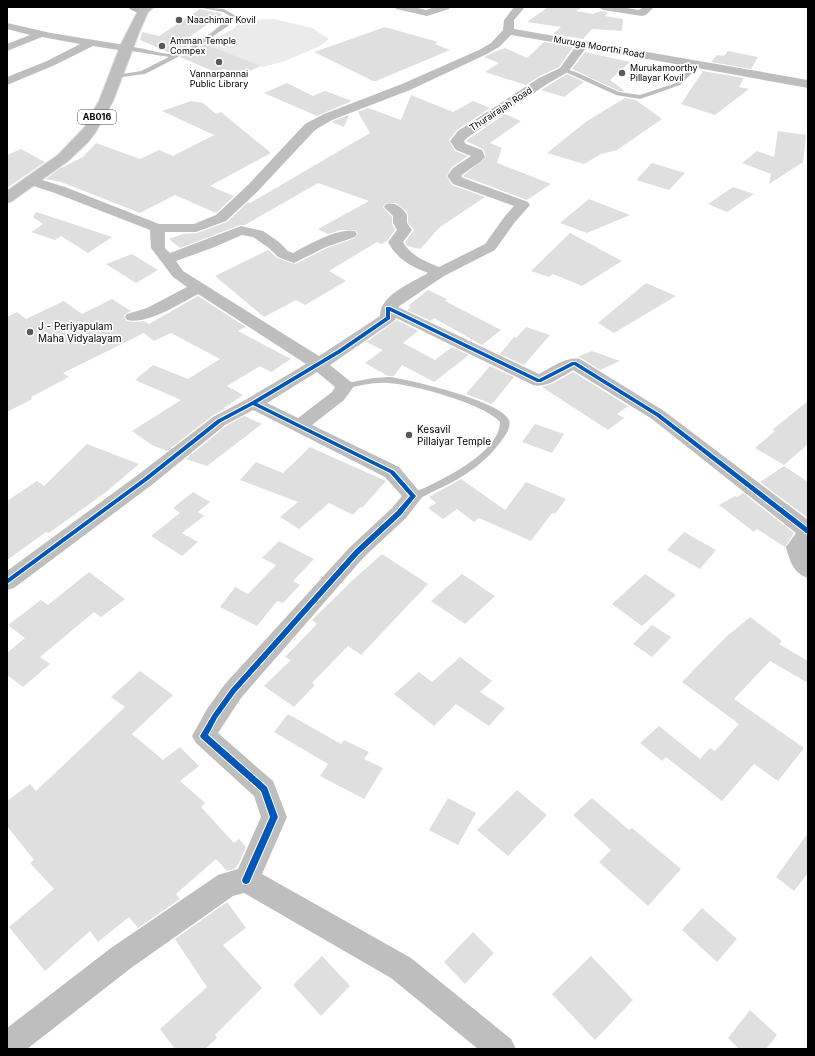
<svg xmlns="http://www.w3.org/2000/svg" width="815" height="1056" viewBox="0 0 815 1056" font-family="Inter,sans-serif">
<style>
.green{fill:#ebebeb}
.building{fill:#dfdfdf}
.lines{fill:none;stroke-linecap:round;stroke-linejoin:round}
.primary-casing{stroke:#dbdbdb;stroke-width:2}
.lane{fill:#bebebe;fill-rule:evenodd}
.street{fill:#bebebe;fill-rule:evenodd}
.secondary{fill:#b8b8b8;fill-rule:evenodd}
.primary{fill:#bebebe;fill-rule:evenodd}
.cycleway-casing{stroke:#fff;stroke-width:2}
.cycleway{fill:#0057b8;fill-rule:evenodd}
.poi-dot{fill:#595959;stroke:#fff;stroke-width:1.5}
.labels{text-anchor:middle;stroke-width:3.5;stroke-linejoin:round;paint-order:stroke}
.far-poi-label{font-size:9px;fill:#000;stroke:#fff;text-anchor:start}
.far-street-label{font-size:9px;fill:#000;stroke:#fff}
.shield{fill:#fff;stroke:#4c4c4c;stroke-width:1}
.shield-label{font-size:9px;font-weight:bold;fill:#000}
.poi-label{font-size:10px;fill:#000;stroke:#fff;text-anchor:start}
</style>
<rect width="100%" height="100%" fill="#fff"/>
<!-- green -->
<path class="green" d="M274 19 312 28 329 39 320 46 285 61 263 67 202 44 232 30 242 20Z"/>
<!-- building -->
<path class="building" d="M548 7H582L576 11 593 14 601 11 608 12 605 16 623 19 622 31 592 29 583 39 553 34 561 27 527 22Z
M200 9 223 14 183 41 194 43 195 40 197 41 193 43 185 48 178 51 168 52 140 40 142 32 159 36Z
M385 27 438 42 435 44 450 50 376 81H373L314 52Z
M544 42 573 47 559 67 538 77 526 85 485 72 499 63 484 57 494 52 505 48 527 58Z
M204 44 209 46 261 66 238 76 224 69 215 72 180 57Z
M728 51 758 57 751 69 711 62 717 55 724 56Z
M585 52 630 62 610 80 625 91H619L572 69Z
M703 71 744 78 739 87 749 89 715 115 681 104Z
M567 74 584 82 564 97 541 90Z
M287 83 313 96 325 91 352 101 317 116 264 93Z
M411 95 453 112 473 101 490 108 457 130 449 140 455 151 468 156 452 167 446 176 452 185 485 197 440 227 420 249 407 246 405 242 414 230 408 223V215L406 211 396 203H386L383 207 392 217V224L395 230 387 241 382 244 377 242 329 271 346 281 305 305 296 300 264 317 215 276 268 250 277 258 295 264 327 248 355 238 358 233 355 230H341L328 234 318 229 369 201 318 183 245 225H240L180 248 169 239 183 234 197 233 227 222 248 202 250 203 370 133 358 112 368 108 401 120Z
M625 98 636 100 662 119 617 150 601 154 584 164 547 153 587 121Z
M191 101 203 103 216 114 221 112 271 153 210 186 234 196 216 213 175 195 140 213 61 182 46 179 59 169 83 157 96 143 140 159 159 150 173 156 214 135 162 111Z
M505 114 521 121 490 143 502 148 497 163 551 184 527 200 463 176 486 157 483 149 466 141Z
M349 115 344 127 332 122 333 121Z
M778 131 806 135 803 162 769 184 771 174 742 163 757 151 774 157Z
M21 149 45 162 7 188V155Z
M652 163 685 173 669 190 636 180Z
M733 187 754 194 727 212 708 204Z
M589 199 630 215 587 233 560 223Z
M36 212 76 225 112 237 88 253 61 236 55 240 31 232 43 224 33 217Z
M570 233 622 261 582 286 553 274 549 277 531 271Z
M132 254 158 270 136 283 106 264Z
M646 283 676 296 614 333 598 323Z
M428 290 447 299 445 301 501 330 482 345 434 318 431 321 407 310 411 307 408 306Z
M198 296 246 327 238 331 291 359 271 372 260 366 227 386 243 395 224 408H226L212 416 167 451 152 445 132 431 181 400 135 380 153 365 188 379 220 359 171 333 154 341 144 333 63 373 69 377 31 397 32 399 7 412V317L17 312 26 319 64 301 82 314 112 299 131 311 127 313 124 316 126 321 135 322 144 321 149 324Z
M397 320 418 331 403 343 435 360 452 347 469 355 434 382 402 365 394 376H388L365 363 383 350 366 342Z
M526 327 550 335 524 365 500 354 514 337 516 338Z
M592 351 620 361 600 370 581 358 577 357Z
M490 366 514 377 492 404 466 394Z
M573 372 628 406 617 414 624 418 608 430 542 387 554 383Z
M808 401V444L784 465 755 448 775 431 772 430Z
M244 416 262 424 207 466 186 459 226 426Z
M535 424 564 434 552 453 522 442Z
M87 444 139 464 106 492 49 533 46 532 7 560V501L37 481 44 486Z
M310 447 332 457 386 481 362 508 360 507 353 515 329 503 299 529 280 517 298 502 240 480 256 462 283 473Z
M784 466 808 482V518L760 482Z
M461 479 505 510 526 482 566 499 555 514 552 513 531 541 479 518 474 522 457 509 443 519 428 508 436 503 429 497Z
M193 492 210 502 198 512 204 516 182 533 198 542 182 556 151 536 180 513 173 508Z
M743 493 794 533 785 547 757 529 754 532 719 505 735 496 737 497Z
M684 532 716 550 700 569 667 550Z
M279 541 314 559 293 581 300 585 283 603 277 601 257 626 220 607 235 587 248 594 276 565 262 558Z
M382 554 428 584 361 655 348 646 312 683 315 685 294 707 264 686 291 660 285 657 317 624 312 620 354 579Z
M89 572 125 599 101 617 94 612 40 657 50 664 23 687 7 675V653L25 638 8 625 41 600 48 605Z
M462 574 495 596 465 624 431 601Z
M645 574 676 595 642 626 612 604Z
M750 617 782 641 779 644 808 661V683L770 661 734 699 804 748 778 781 754 764 722 801 666 757 662 761 640 743 659 726 700 759 710 748 715 751 739 724 682 682 726 637Z
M652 625 671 637 652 657 633 644Z
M460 657 492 681 480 692 505 708 489 726 456 704 434 726 394 694 419 672 432 682Z
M140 671 173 695 132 734 163 760 180 747 199 766 180 781 205 803 201 807 234 843 239 839 246 847 238 865 234 869 227 871 216 859 176 894 180 899 138 928 129 917 98 942 90 931 45 971 9 927 54 889 30 863 34 860 7 826V801L30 784 36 791 125 707 111 697Z
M288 714 341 744 344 740 369 752 364 759 383 768 364 799 320 776 328 764 274 732Z
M517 790 547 815 508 856 477 830Z
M448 798 476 813 458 845 429 830Z
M592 798 629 830 632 828 681 869 648 906 599 862 611 850 573 815Z
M808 833V873L794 891 776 877Z
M227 902 246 928 223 945 262 988 215 1035 217 1038 205 1049H175L160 1029 207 987 175 939Z
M702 908 737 939 717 962 682 930Z
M473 932 494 953 465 984 444 962Z
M322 956 350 986 321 1016 293 985Z
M591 956 633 1000 595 1040 552 994Z
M750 1010 777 1035 766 1049H739L728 1038Z"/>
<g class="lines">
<!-- primary casing -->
<g class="primary-casing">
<path id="primary" d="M140 7H154L148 12 140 30 113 101 95 133 88 142 68 161 12 201 7 203V191L58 155 84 128 99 101 121 44Z"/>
</g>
<!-- lane -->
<path class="lane" d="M197 7 224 9 236 16 228 26 199 46 145 74 114 78V76L116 75 141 71 169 57 125 50 122 48 123 47C139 45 156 54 173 54 185 54 222 26 230 16L223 12Z
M696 63 701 64 680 85 640 99 616 95 561 70 564 68 578 73 619 92 640 95 676 83Z
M390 377C411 380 501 401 509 420 511 426 507 433 504 437 486 464 461 479 432 492 426 495 417 501 410 498L408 496 410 494C435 484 500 454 500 422 485 404 412 384 388 383 373 382 359 386 345 389L341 386 342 384 373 378Z"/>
<!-- street -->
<path class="street" d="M395 7H414L426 10 434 7H450L449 9 427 16 396 9Z
M514 7H525L514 20V29L808 80V88L586 48 568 72 547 84 468 137 464 141 466 144 482 150 485 157 480 162 463 174 461 176 463 178 528 202 530 205 515 222 495 250 444 276 398 307 539 374C551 368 566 356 580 359L664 411 808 520V547L807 548 808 578C793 573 790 561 786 547L796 533 652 419 573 370C562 376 546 389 533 385L396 318 394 321 330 365 351 382 354 386 344 400 312 425 399 467 423 496 406 518 364 557 241 698 218 733 273 781 287 817 262 874 411 958 511 1039 516 1049H478L391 978 244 893 233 896 131 968 27 1049H7V1028L111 948 218 875 238 869 261 817 254 796 196 743 192 736 207 709 225 684 350 547 392 508 402 496 385 477 253 410 225 425 153 484 14 588 7 590V571L139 474 213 417 247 399 306 364 198 294C181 303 147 325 127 320L125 317 127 314 147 308 187 287 173 277 151 248 150 230 55 193 27 184 25 181 27 178 32 177 65 187 159 224H194L216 215 248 185 305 124 324 114 402 84 479 50 491 43 503 30 504 20ZM511 35 576 46 560 68 539 78 458 131 450 141 456 150 471 156 453 168 447 176 453 184 514 206 505 216 485 244 439 267C425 261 411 256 403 242L412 230 407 223V215C402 207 395 202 386 204L384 207 393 216V223L397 230 388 242C397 259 410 266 428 273 411 283 380 295 380 316L319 356 183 271 176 261 212 248 242 235 253 237 269 248 278 257 294 263 326 247 355 237 357 234 355 231C340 227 307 245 293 253L288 251 279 242 263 231 241 226 170 253 165 248V232H196L226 221 258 191 315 130 332 120 410 90 487 54 499 47ZM317 372 335 387 332 392 298 418 267 403Z
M598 7H620L639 10 643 7H654L646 15 642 16 603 10Z
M7 23 51 33 125 45 129 46 131 48 129 50 125 51 93 46 55 65 7 85V77L47 61 80 44 42 37 7 51V44L30 35 7 29Z"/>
<!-- secondary -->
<path class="secondary" d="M128 7H146L149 10 147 12C141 14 132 12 128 7Z"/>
<!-- primary -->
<use href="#primary" class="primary"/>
<!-- cycleway casing -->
<g class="cycleway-casing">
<path id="cycleway" d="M386 307H390L539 379 572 362H576L660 414 808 528V533H806L656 416 574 365 541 382H537L390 311V319L342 352 257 403 394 471 416 496 401 515 359 554 235 693 217 718 208 735 267 787 278 817 249 883 246 884 243 883 242 880 270 817 261 791 201 738 200 736 213 714 231 689 355 550 397 511 410 496 390 473 253 405 221 422 148 480 7 584V579L144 478 217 420 251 402 338 350 386 317Z"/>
</g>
<!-- cycleway -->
<use href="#cycleway" class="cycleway"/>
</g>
<!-- markers -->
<g class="poi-dot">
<circle cx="179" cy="20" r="4"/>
<circle cx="162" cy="46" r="4"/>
<circle cx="219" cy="62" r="4"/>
<circle cx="622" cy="73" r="4"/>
<circle cx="30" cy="332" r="4"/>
<circle cx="409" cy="435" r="4"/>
</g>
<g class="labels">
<!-- far-poi labels -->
<g class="far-poi-label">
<text x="187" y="23">Naachimar Kovil</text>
<text x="170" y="44">Amman Temple<tspan x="170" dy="10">Compex</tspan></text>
<text x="630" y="71">Murukamoorthy<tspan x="630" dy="10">Pillayar Kovil</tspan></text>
<text x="219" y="77" text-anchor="middle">Vannarpannai<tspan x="219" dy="10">Public Library</tspan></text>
</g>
<!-- far-street labels -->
<g class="far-street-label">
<text transform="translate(599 47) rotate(10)" y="3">Muruga Moorthi Road</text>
<text transform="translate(501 109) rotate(-33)" y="3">Thurairajah Road</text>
</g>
<!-- shield labels -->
<rect class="shield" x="78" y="110" width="38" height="14" rx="3"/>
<g class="shield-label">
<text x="97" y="120">AB016</text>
</g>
<!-- poi labels -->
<g class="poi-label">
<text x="38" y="330">J - Periyapulam<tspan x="38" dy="12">Maha Vidyalayam</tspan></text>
<text x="417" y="433">Kesavil<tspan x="417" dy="12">Pillaiyar Temple</tspan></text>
</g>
</g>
<!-- border -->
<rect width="815" height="1056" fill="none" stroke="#000000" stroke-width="16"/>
</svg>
